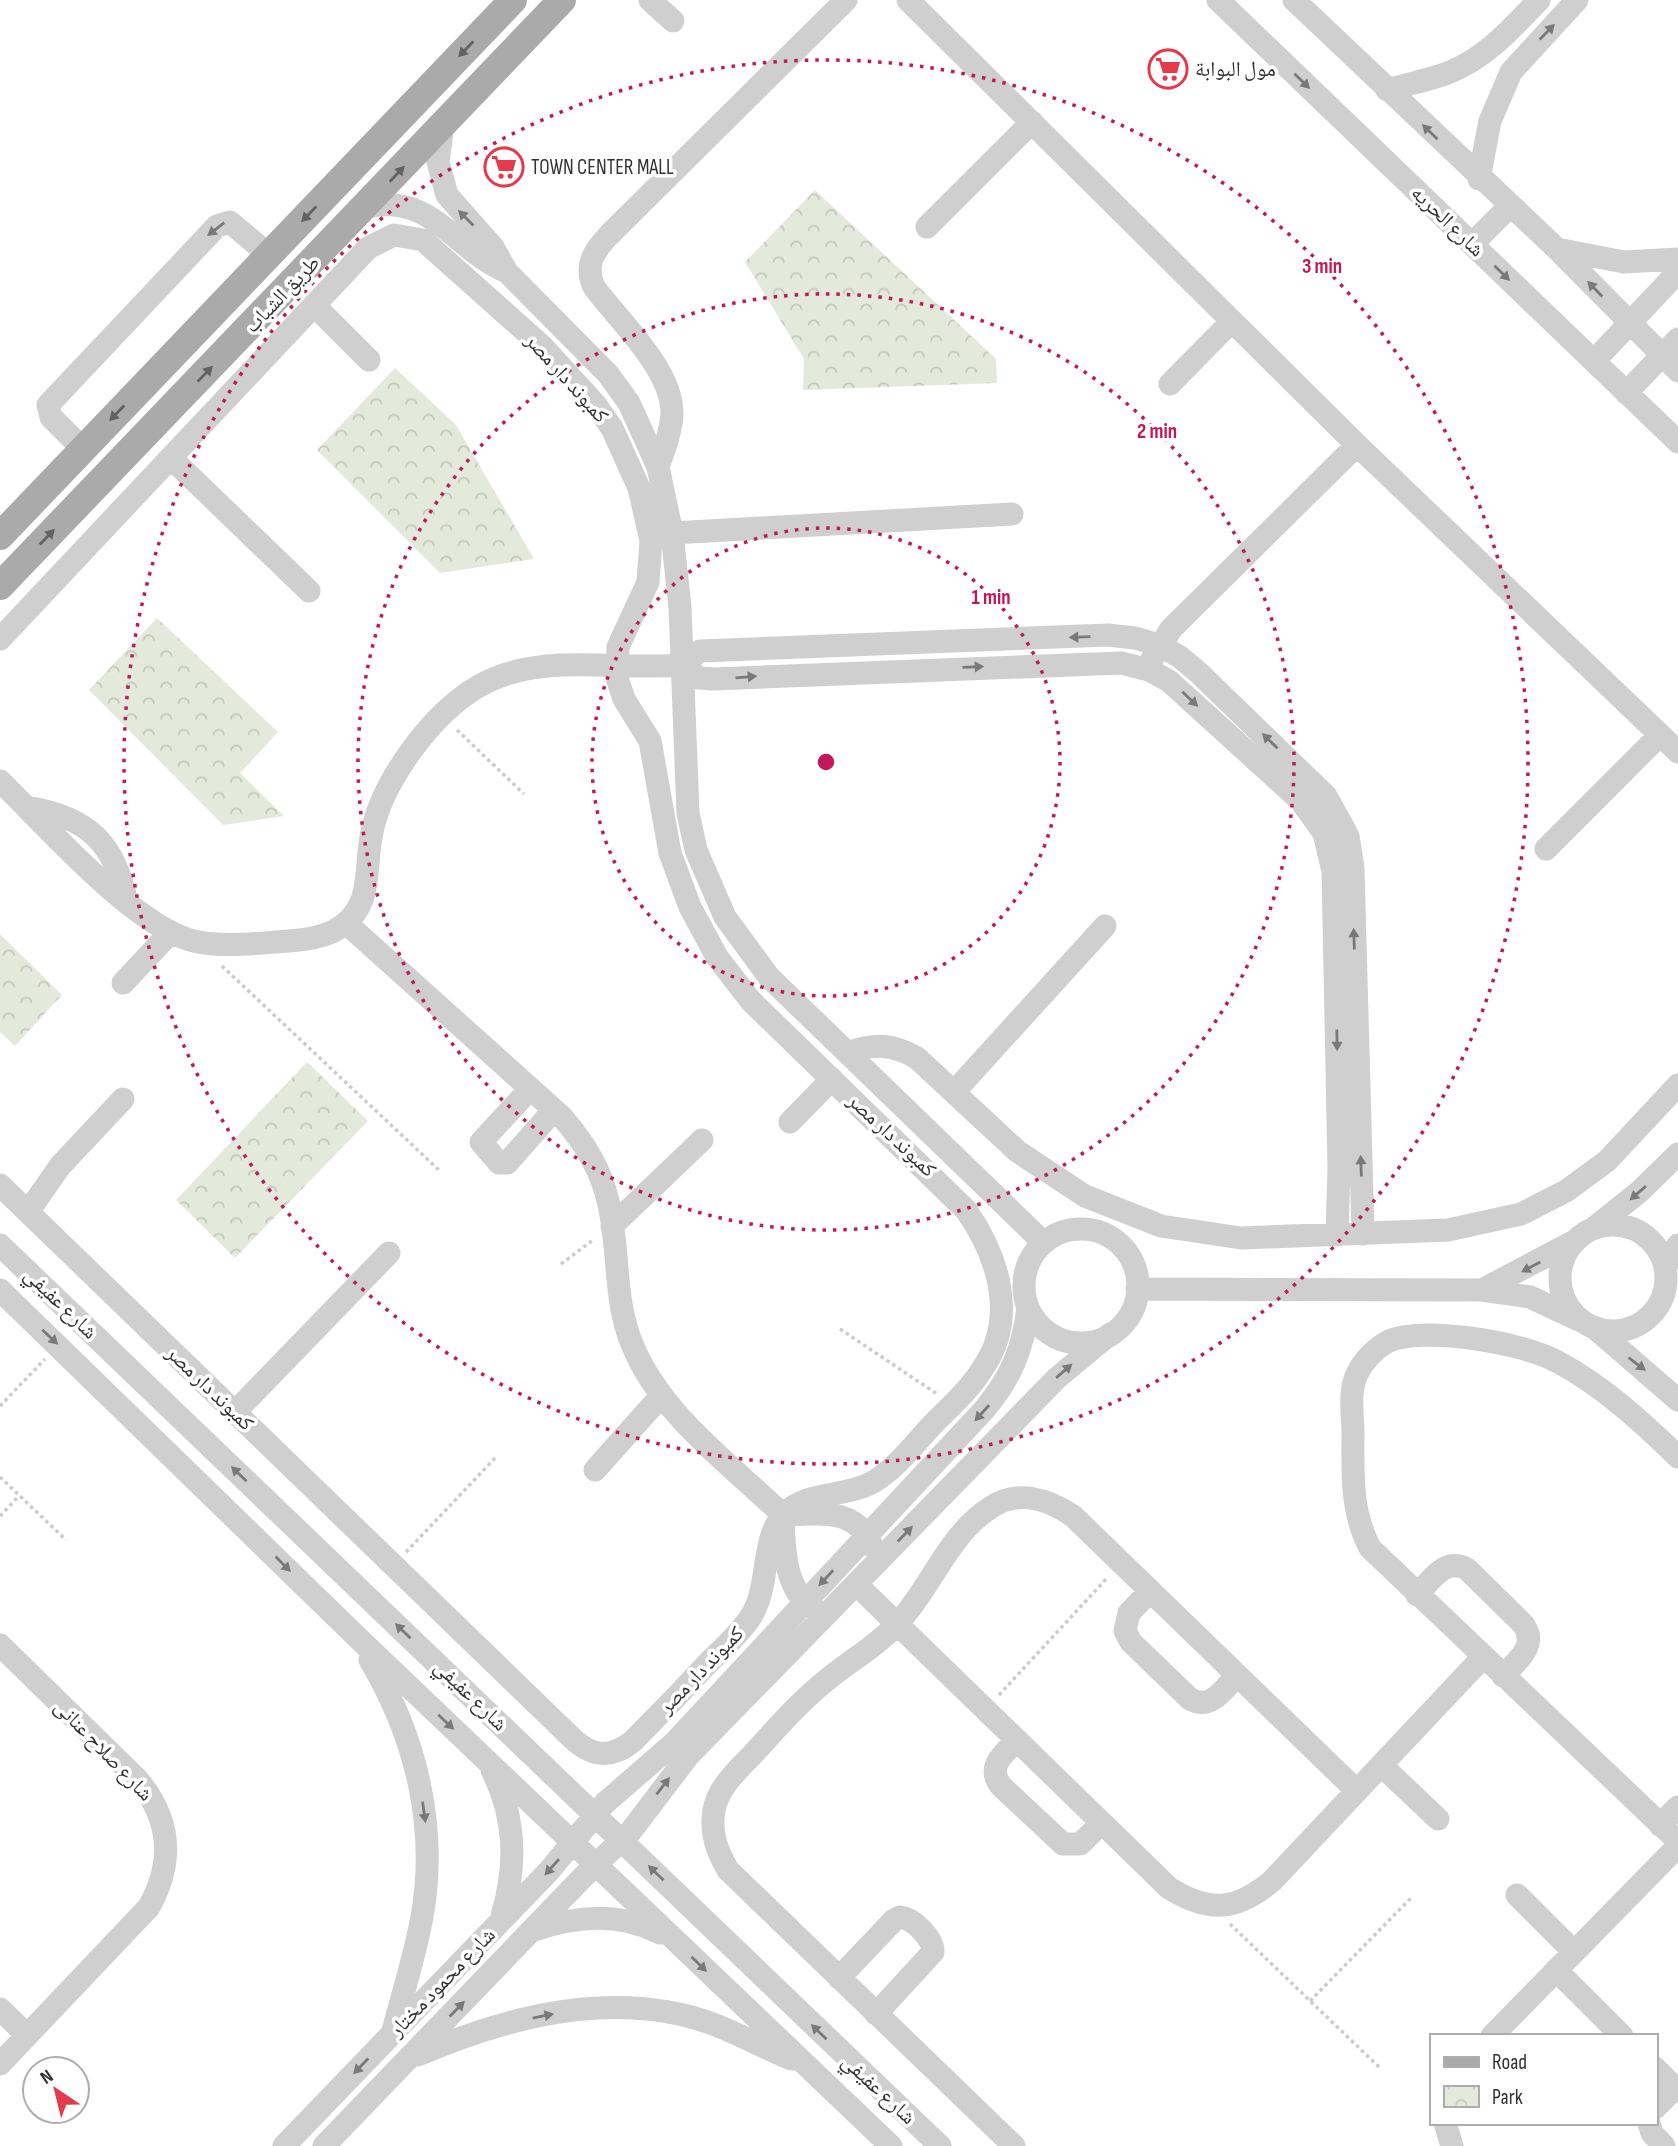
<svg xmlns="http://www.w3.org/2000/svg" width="1678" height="2146" viewBox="0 0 1678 2146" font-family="'Sofia Sans Condensed','Noto Naskh Arabic',sans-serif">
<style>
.park{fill:url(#park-crowns)}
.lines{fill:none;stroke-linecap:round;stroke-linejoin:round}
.path{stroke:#ccc;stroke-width:3.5;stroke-dasharray:3.5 3.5;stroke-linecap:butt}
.minor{stroke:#cfcfcf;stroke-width:23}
.major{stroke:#aaa;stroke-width:28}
.oneway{fill:#797979}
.oneway2{fill:#626262}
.ring{fill:none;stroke:#c2185b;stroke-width:3.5;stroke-dasharray:3.5 7}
.labels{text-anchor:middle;stroke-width:7;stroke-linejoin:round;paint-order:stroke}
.poi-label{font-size:21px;fill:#323232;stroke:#fff;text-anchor:start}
.street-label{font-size:21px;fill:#323232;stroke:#fff}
.centre{fill:#c2185b;stroke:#fff;stroke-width:3.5}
.ring-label{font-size:21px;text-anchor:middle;font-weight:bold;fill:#c2185b;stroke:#fff;stroke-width:7;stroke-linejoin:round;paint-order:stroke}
</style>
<defs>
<pattern id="park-crowns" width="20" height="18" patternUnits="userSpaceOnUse" patternTransform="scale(1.75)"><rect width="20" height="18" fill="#e3e9db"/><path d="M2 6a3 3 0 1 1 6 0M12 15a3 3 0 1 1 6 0" fill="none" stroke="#c3c8bc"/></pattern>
</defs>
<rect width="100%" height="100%" fill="#fff"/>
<!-- park -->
<path class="park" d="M815 190 996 359 997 383 803 390 804 359 745 262Z
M395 368 456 425 534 559 440 573 317 450Z
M157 618 278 732 240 773 284 816 223 825 89 690Z
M0 934 62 995 15 1046 0 1032Z
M307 1062 368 1121 235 1258 176 1200Z"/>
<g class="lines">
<!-- path -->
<path class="path" d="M457 730 524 794
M222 966 441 1172
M561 1264 593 1240
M840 1329 937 1394
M0 1406 45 1359
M0 1477 66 1540
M0 1516 19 1496
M406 1552 496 1457
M999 1695 1108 1577
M1230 1924 1379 2067
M1310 2001 1411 1898"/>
<!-- minor -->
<path class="minor" d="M650 0 673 21
M908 0 1357 445 1678 752
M1218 0 1678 442
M1294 0 1557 249 1678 371
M1387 90C1408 84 1430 80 1450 72 1487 57 1512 28 1539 0
M443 124 438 162 447 195 493 247 507 272 608 374 629 403 658 467 672 533 680 607 688 813 696 850 725 917 769 977 1044 1243
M1479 179 1490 121 1511 72 1577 0
M367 207C433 193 453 249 507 272
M927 227 1032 122
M1472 244 1509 207
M1557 249 1624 262 1678 259
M314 305 369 360
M1594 361 1678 272
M1170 384 1232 321
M1626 393 1678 339
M83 449 51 417 48 405 217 226 230 222 269 255
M171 458 309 591
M658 467C664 450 671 432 672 414 673 370 619 321 594 287 584 265 594 251 609 235L846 0
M672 533 1012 514
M0 639 368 248 394 235 423 240 542 346 595 404 612 428 639 488 651 541 648 582 618 647 617 678 624 699 650 741 670 853 690 907 717 957 751 1001 966 1210C998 1256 1018 1317 983 1368 970 1389 951 1406 934 1423 915 1443 896 1469 873 1482 845 1498 808 1490 784 1514 760 1539 771 1587 750 1618 739 1634 724 1648 710 1661 685 1688 659 1715 633 1741 611 1759 592 1757 572 1738L0 1185
M1152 659 1171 629 1357 445
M682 665 699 678 714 679 1121 663 1149 670 1169 681 1301 801 1324 833 1333 871 1339 1168 1337 1235
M0 781C47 826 133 926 194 941 224 948 258 943 289 941 320 939 349 932 362 900 369 880 367 857 371 837 380 783 432 713 479 686 540 651 615 671 682 665L700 651 1108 635 1135 638 1159 645 1180 657 1199 673 1326 796 1348 836 1353 868 1363 1234
M27 807C88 817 115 843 127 903
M1546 849 1660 735
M346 923 562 1117C584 1142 601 1169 608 1201 620 1248 613 1298 632 1344 660 1414 730 1464 783 1515 784 1549 784 1590 815 1610
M123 983 170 933
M848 1053C875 1043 893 1044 917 1058L1017 1151 1085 1196 1161 1226 1241 1238 1448 1230 1521 1214 1566 1191 1607 1161 1678 1085
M530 1089 481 1142 499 1163H507L554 1110
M954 1092 1105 926
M790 1122 832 1079
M28 1212 60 1166 123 1099
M1560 1278a53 53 0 1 1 106 0a53 53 0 1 1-106 0Z
M612 1226 702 1140
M1594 1228 1639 1192 1678 1154
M1024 1286a57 57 0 1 1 114 0a57 57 0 1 1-114 0Z
M0 1245 940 2146
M1665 1268 1678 1245
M1137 1289 1482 1290 1530 1297 1579 1320
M0 1290 356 1636 891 2146
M1482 1290 1571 1243
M1596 1329 1678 1400
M235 1412 389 1253
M1678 1457C1641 1421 1604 1387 1558 1362 1525 1343 1422 1325 1387 1342 1376 1348 1364 1360 1358 1372 1349 1389 1352 1410 1353 1429 1353 1471 1350 1510 1370 1548L1678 1841
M595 1470 661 1396
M783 1515C820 1514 856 1507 872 1546
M856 1584 1169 1888C1209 1913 1236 1911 1272 1881L1483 1657
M1150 1591 1129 1613 1125 1631 1131 1642 1190 1699C1211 1711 1224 1689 1237 1675
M1417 1595C1431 1580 1445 1557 1467 1569L1523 1624C1539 1645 1517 1661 1503 1676
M0 1645 138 1780C171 1820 174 1862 149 1907L0 2064
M370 1660C416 1737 438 1827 422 1917 415 1955 403 1993 393 2031
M1017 1740C1003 1754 986 1767 1001 1786L1063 1844H1080L1102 1823
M1381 1765 1438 1819
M492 1770C516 1818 517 1865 502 1916
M1660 1825 1678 1807
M1517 1895 1574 1952
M534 1930C577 1916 618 1912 660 1933
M1556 1970 1622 2036
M839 1978 894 1920 900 1917C913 1918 934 1939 933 1952L876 2014
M0 2009 27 2035
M1492 2036 1678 1846
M418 2055C508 2016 617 1989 713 2024 739 2034 765 2048 791 2059
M1655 2068 1678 2091
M1655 2108 1675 2088
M1445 2123 1452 2146
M1649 2123 1652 2133 1664 2146
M284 2146 549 1871 605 1803 673 1744 984 1410C1011 1378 1023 1349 1028 1308
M324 2146 584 1876 631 1831 688 1756 1057 1378 1110 1334
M1014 2146 728 1870C717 1851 710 1833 714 1810 718 1787 738 1770 753 1754 777 1728 800 1701 828 1679 851 1660 877 1646 898 1623 931 1588 948 1535 990 1508 1017 1489 1048 1499 1073 1516L1357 1791"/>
<!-- major -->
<path class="major" d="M0 536 513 0
M0 586 562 0"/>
</g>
<!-- one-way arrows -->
<defs><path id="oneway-solid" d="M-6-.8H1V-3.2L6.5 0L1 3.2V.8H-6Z" transform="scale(1.75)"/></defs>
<g class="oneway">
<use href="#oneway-solid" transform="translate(1547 32) rotate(-46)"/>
<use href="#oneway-solid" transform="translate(1302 81) rotate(44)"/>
<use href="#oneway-solid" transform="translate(1430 132) rotate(-136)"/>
<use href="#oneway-solid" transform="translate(466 218) rotate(-135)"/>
<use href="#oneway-solid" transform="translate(216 229) rotate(142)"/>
<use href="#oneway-solid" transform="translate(1502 273) rotate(44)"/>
<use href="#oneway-solid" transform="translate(1595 289) rotate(-134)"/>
<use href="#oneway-solid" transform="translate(1080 637) rotate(178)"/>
<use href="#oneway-solid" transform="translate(973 667) rotate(-2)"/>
<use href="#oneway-solid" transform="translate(746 677) rotate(-5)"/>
<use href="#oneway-solid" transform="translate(1190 699) rotate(43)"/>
<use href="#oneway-solid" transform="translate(1270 741) rotate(-136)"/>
<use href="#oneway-solid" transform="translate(1354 939) rotate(-92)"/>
<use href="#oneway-solid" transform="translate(1337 1040) rotate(89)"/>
<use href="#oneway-solid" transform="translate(1361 1166) rotate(-92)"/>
<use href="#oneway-solid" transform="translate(1638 1193) rotate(139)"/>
<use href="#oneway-solid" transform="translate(1531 1267) rotate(152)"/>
<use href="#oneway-solid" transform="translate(50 1337) rotate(43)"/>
<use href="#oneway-solid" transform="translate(1637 1364) rotate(37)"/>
<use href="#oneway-solid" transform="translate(1064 1371) rotate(-41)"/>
<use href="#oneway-solid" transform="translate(982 1413) rotate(132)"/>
<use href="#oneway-solid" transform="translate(239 1474) rotate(-136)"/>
<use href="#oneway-solid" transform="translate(905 1534) rotate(-46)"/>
<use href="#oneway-solid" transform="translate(283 1564) rotate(45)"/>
<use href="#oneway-solid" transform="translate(826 1578) rotate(133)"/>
<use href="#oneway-solid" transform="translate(403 1631) rotate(-136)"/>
<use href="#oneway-solid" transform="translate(446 1722) rotate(43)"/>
<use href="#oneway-solid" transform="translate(663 1786) rotate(-52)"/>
<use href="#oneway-solid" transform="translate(424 1812) rotate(82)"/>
<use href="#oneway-solid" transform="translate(552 1867) rotate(132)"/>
<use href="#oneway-solid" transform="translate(656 1873) rotate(-136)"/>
<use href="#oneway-solid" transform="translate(699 1964) rotate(44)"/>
<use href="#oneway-solid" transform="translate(457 2009) rotate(-46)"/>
<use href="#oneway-solid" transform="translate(543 2016) rotate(-11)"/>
<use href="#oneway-solid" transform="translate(819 2032) rotate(-136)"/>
<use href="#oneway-solid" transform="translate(361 2066) rotate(134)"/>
</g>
<g class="oneway2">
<use href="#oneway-solid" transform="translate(466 49) rotate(134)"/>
<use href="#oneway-solid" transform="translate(397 174) rotate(-47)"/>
<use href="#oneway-solid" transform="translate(309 214) rotate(134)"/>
<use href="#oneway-solid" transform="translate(205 374) rotate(-46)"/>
<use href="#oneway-solid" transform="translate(117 413) rotate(134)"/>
<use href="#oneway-solid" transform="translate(47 537) rotate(-46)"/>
</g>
<!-- distance rings -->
<g class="ring">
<circle cx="826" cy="762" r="234"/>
<circle cx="826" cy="762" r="468"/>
<circle cx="826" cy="762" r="702"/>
</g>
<!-- icons -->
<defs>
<g id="supermarket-ring" transform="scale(2.0125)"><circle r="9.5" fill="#fff" stroke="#e33b4b" stroke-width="1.5"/><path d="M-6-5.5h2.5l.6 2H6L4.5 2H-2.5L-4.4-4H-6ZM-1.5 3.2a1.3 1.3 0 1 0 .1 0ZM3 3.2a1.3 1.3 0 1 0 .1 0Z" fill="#e33b4b"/></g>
</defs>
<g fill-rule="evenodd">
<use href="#supermarket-ring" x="1168" y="69"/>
<use href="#supermarket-ring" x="504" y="167"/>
</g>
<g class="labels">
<!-- poi labels -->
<g class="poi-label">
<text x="1195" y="76">مول البوابة</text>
<text x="531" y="174">TOWN CENTER MALL</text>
</g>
<!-- street labels -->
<g class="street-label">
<text transform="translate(1448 221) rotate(44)" y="7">شارع الحريه</text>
<text transform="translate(282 294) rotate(-46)" y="7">طريق الشباب</text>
<text transform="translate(567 378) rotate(48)" y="7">كمبوند دار مصر</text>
<text transform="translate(892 1135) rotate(43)" y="7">كمبوند دار مصر</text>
<text transform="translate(61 1303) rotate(44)" y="7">شارع عفيفي</text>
<text transform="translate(210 1388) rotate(44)" y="7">كمبوند دار مصر</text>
<text transform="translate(701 1670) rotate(-46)" y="7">كمبوند دار مصر</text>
<text transform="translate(471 1695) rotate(44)" y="7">شارع عفيفي</text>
<text transform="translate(104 1750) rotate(46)" y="7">شارع صلاح عنانى</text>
<text transform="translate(442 1982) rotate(-46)" y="7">شارع محمود مختار</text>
<text transform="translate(879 2089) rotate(43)" y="7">شارع عفيفي</text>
</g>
</g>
<circle cx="826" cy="762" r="10" class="centre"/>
<g class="ring-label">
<text x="1322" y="273">3 min</text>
<text x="1157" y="438">2 min</text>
<text x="991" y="604">1 min</text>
</g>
<!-- legend -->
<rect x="1430" y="2034" width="228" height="91" fill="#ffffff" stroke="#adadad" stroke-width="2"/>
<rect x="1444" y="2057" width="35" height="10" fill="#aaaaaa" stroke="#adadad" stroke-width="2"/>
<text x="1492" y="2069" font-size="21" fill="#323232">Road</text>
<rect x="1444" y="2086" width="35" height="21" fill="url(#park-crowns)" stroke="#adadad" stroke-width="2"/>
<text x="1492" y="2104" font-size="21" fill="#323232">Park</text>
<!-- north arrow -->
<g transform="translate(56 2090) rotate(325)"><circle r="33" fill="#ffffff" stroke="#adadad" stroke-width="2"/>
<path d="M0-5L12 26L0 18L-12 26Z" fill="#e33b4b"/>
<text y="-10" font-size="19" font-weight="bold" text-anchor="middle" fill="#323232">N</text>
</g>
</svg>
